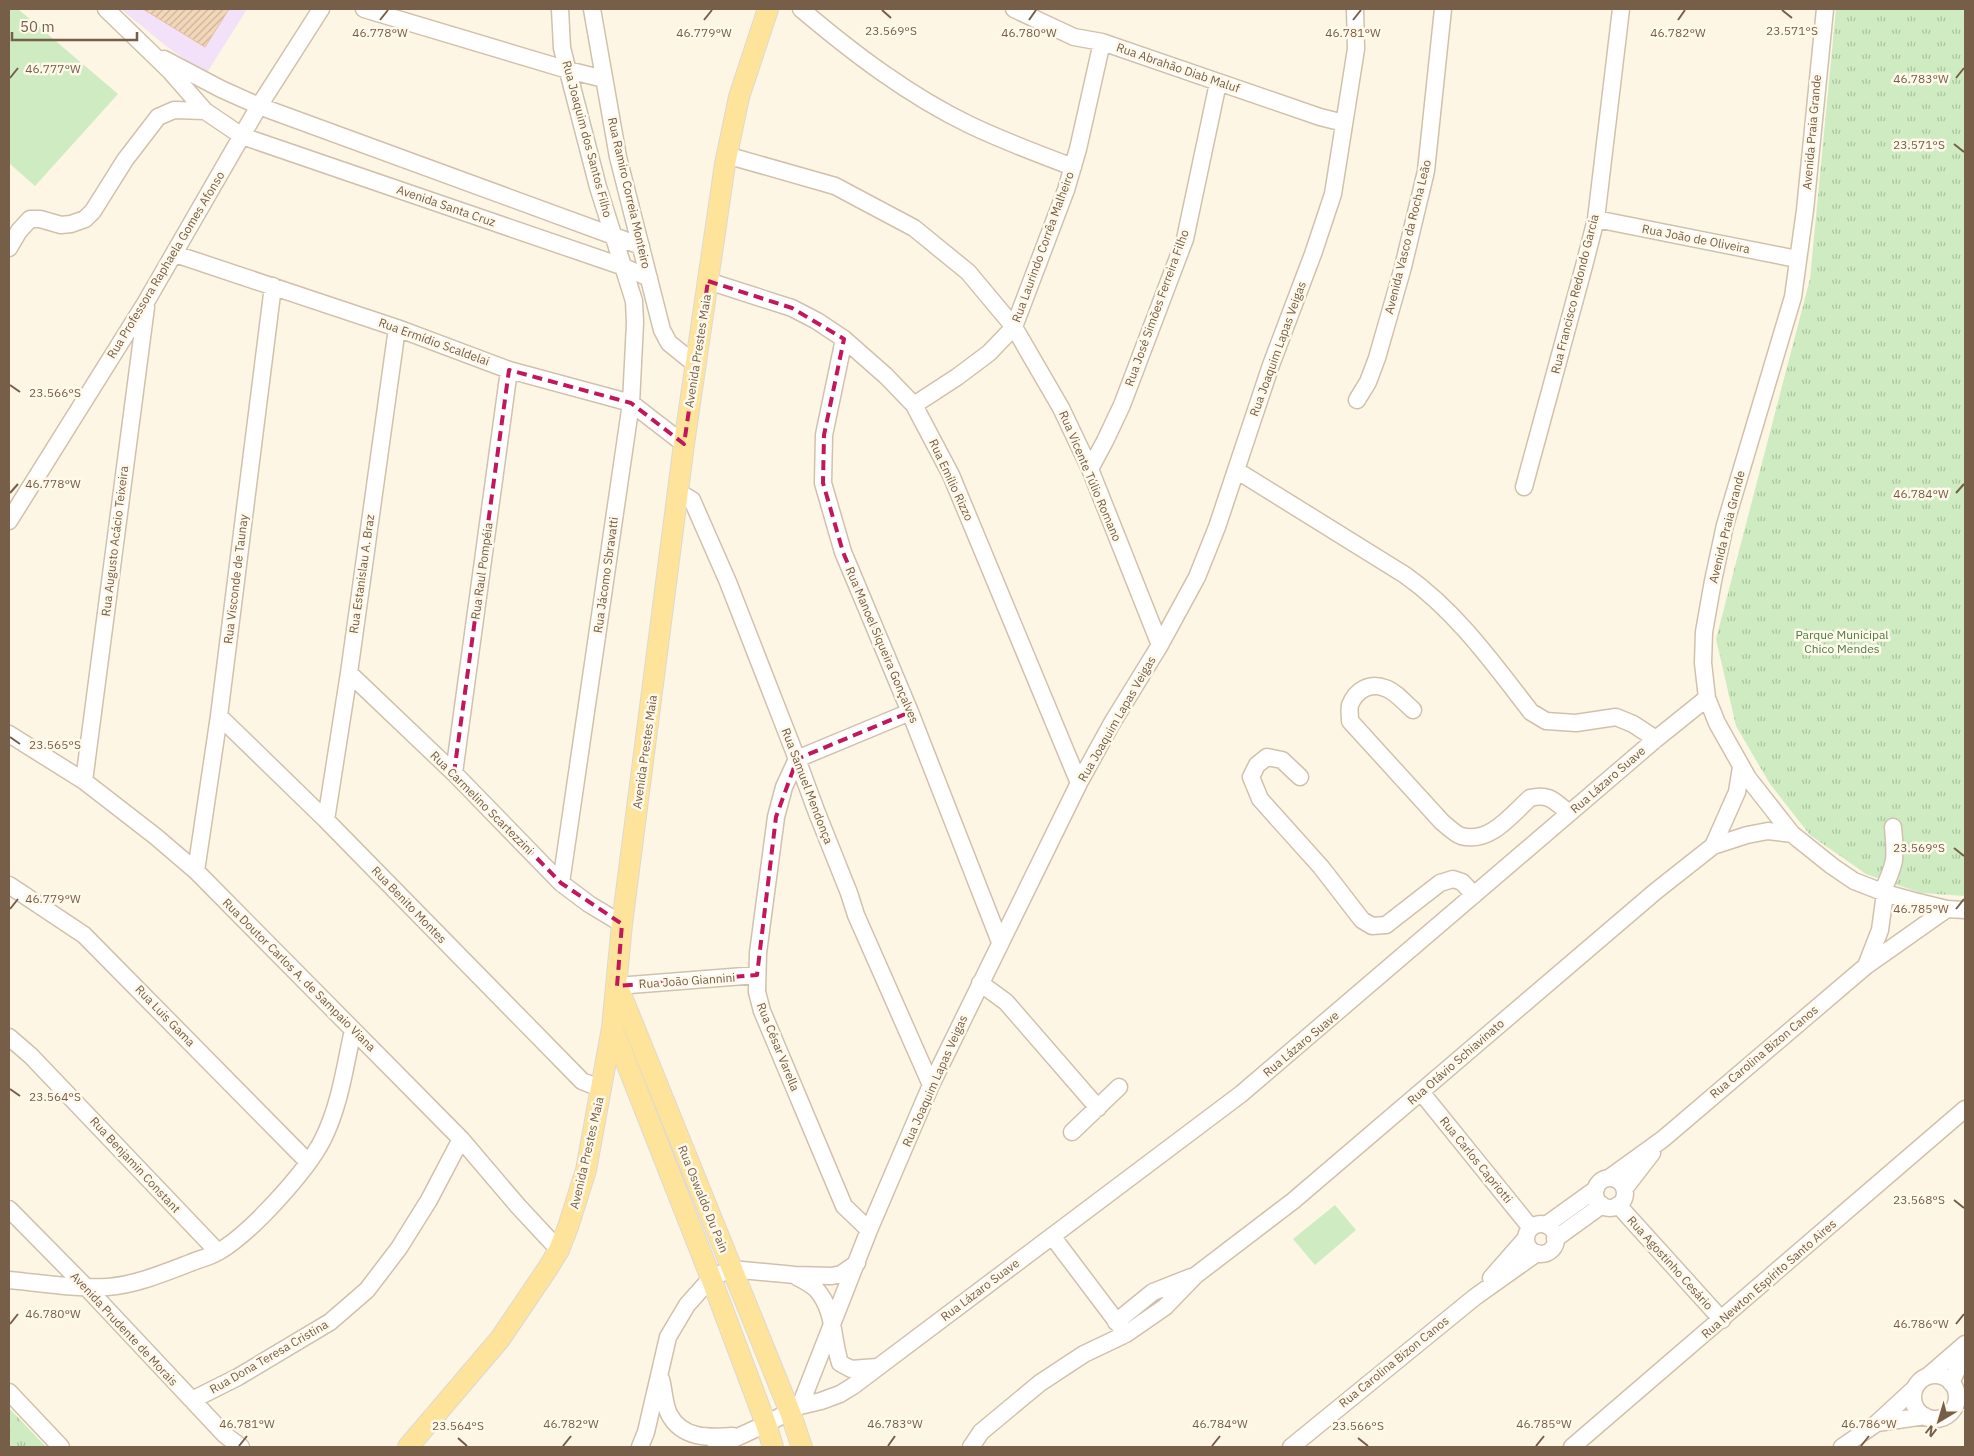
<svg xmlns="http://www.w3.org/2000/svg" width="1974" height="1456" viewBox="0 0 1974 1456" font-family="'IBM Plex Sans',sans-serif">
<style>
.education{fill:#f3e0f9}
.grass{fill:url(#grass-tufts)}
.pitch{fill:#ceebc1}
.building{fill:url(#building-hatch);stroke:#e7c09a}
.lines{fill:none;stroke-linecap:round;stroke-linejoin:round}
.minor-casing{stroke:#d1c1ac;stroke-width:19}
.major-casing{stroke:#ded8d3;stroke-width:22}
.minor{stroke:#fff;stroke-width:16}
.major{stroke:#fee49a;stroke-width:20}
.marked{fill:none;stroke:#c2185b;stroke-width:4;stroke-dasharray:10 6;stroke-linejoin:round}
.ticks{fill:none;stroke:#765e48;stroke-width:2}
.labels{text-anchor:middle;stroke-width:5;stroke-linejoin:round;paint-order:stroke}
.street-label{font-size:12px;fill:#765e48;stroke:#fff9eb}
.park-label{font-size:12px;fill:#4b7d40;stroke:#fff9eb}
.ticks-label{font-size:12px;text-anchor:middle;fill:#765e48;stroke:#fff9eb;stroke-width:5;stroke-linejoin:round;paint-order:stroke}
</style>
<defs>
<pattern id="grass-tufts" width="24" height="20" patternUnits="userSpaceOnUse" patternTransform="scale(1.25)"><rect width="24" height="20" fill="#ceebc1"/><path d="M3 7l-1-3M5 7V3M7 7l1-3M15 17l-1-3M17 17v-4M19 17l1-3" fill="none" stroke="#acc29f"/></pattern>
<pattern id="building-hatch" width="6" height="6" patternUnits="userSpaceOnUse" patternTransform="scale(1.25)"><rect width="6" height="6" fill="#f3d7ba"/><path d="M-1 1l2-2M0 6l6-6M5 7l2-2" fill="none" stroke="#c9b299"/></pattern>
</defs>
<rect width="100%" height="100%" fill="#fdf6e4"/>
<!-- education -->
<path class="education" d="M121 9H247L206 74 166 46Z"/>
<!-- grass -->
<path class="grass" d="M1836 9H1965V896L1921 893 1866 874 1810 835 1770 784 1736 726 1716 639 1810 279Z
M9 1408 46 1447H9Z"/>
<!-- pitch -->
<path class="pitch" d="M9 9H18L118 94 35 186 9 163Z
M1335 1205 1356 1230 1315 1265 1293 1239Z"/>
<!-- building -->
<path class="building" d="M143 9H229L205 47Z"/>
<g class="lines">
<!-- minor casing -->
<g class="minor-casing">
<path id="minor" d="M106 9 170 71 205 111 242 136 624 267 649 278
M364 9 568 70 604 79
M560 9 562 48 598 187 634 301 635 323 631 403 561 883
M592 9 618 157 662 330 669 343 695 364
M801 9C853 53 908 95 970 125 1004 141 1038 154 1073 167
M1014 9 1074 37 1102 42 1320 117 1344 123
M1825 9 1805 210 1793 297 1725 525 1713 581 1704 632 1703 663 1707 698 1717 723 1748 778 1792 834 1832 866 1854 881 1885 893 1914 901 1947 909 1965 910
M164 59 221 89 259 106 641 246
M726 155 835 186 914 228 968 272 1014 327 1061 408 1090 469 1160 645
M1596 219 1797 259
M9 248 19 231 30 219H40L61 225 71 224 85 219 93 211 125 160 158 117 174 110 205 111
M175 254 397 328 509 370 631 403 684 444
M708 281 792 308 817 321 844 339 886 376 914 405 951 475 1079 783
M844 339 824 435 823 483 843 552 910 712 1000 942
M1357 400 1368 382 1377 358 1403 267 1426 171 1443 9
M914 405 957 377 989 353 1014 327 1066 190 1078 149 1102 42
M1090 469 1105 441 1122 405 1185 239 1218 83
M1236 470 1405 575C1456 611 1493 663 1531 712L1546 721 1576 723 1616 717 1633 724 1656 739
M1524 487 1584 266 1596 219 1621 9
M679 492 692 500 728 582 797 759 817 813 849 893 856 915 931 1085
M9 521 146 302 259 106 321 9
M349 673 454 773 561 883 589 904 622 924
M1413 710C1405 703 1395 691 1385 688 1370 682 1356 690 1350 705 1349 710 1350 716 1350 721L1442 822C1447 826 1455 834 1461 836 1490 844 1511 815 1530 798 1550 793 1555 802 1569 813
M219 716 326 820 582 1081 602 1089
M9 734 84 781 155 836 196 871 461 1139 518 1206 559 1250
M797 759 784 787 776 817 758 953 757 992 762 1011 844 1206 869 1230
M797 759 910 712
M454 773 509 370
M1300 777 1282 760 1267 757 1257 765 1251 777 1260 799 1321 867 1362 920 1372 926 1386 925 1440 883 1453 879 1462 882 1474 895
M84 781 146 307
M326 820 349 673 397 328
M1713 846 1737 792 1741 767
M196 871 219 716 273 286
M9 885 84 935 308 1162
M1882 892C1896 863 1896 859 1893 827
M1866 966 1880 930 1885 893
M980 983 1006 1002 1098 1108
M617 986 757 975
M9 1037 31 1056 218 1252
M1421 1092 1531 1228
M1072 1132 1119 1087
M1609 1178 1663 1139 1866 966 1947 909
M1595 1193a15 15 0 1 1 30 0a15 15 0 1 1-30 0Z
M1625 1188 1652 1153
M1618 1205 1722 1320
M9 1209 86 1287 225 1435 241 1447
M1526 1239a15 15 0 1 1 30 0a15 15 0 1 1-30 0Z
M1546 1225 1596 1189
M1052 1236 1126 1334
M1555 1239 1602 1205
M797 1277C803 1280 811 1284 816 1289 835 1310 832 1338 840 1363L851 1369 877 1367
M1491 1278 1526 1238
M9 1280C41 1283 75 1289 107 1287 135 1285 164 1273 190 1263 199 1259 210 1257 218 1252 250 1234 307 1171 323 1139 340 1105 345 1066 353 1030
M1116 1322 1153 1292 1191 1277
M1913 1397a22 22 0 1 1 44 0a22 22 0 1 1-44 0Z
M1928 1376 1965 1344
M661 1379C664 1390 664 1404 669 1414 682 1439 709 1438 733 1436
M1951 1383 1965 1352
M9 1392 61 1447
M192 1400 238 1377 330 1322 367 1290 399 1248 429 1200 461 1139
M800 1406 869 1230 931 1085 1079 783 1112 723 1160 645 1197 577 1217 527 1271 365 1313 254 1333 194 1356 49 1355 9
M1877 1423 1925 1416
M640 1447 646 1432 668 1337 687 1305 711 1278 731 1269 795 1275 832 1276 841 1274 857 1263
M716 1447 766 1424 800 1406 821 1401 840 1394 853 1386 1241 1094 1656 739 1707 698
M971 1447 981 1432 1040 1383 1084 1354 1126 1334 1165 1307 1196 1275 1293 1201 1656 891 1713 846 1747 835 1768 831 1792 834
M1291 1447 1475 1297 1537 1253
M1572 1447 1965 1109
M1842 1447 1877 1423 1915 1388"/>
</g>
<!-- major casing -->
<g class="major-casing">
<path id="major" d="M618 987 790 1412 802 1447
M613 1029 711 1278 766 1424 773 1447
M408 1447 500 1339 548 1268 559 1250 568 1227 586 1170 612 1028 622 924 684 444 725 164 739 97 768 9"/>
</g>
<!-- minor -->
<use href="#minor" class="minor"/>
<!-- major -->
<use href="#major" class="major"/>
</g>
<!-- marked area -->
<path class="marked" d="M708 281 792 308 844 339 824 435 823 483 843 552 910 712 797 759 776 817 757 975 617 986 622 924 561 883 454 773 509 370 631 403 684 444Z"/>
<!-- ticks -->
<path class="ticks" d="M882 10 891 18M1782 10 1792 18M380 20 388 10M704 20 712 10M1029 20 1036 10M1353 20 1361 10M1678 20 1685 10M10 78 18 68M1956 78 1964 68M1954 144 1964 152M10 385 20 392M10 493 18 484M1956 493 1964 484M10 737 20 744M1954 848 1964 856M10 909 18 899M1956 909 1964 899M10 1089 20 1096M1954 1200 1964 1208M10 1324 18 1314M1956 1324 1964 1314M458 1438 467 1446M1358 1438 1368 1446M239 1446 247 1436M563 1446 571 1436M888 1446 895 1436M1212 1446 1220 1436M1536 1446 1544 1436M1861 1446 1869 1436"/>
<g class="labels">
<!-- street labels -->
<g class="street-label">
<text transform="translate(1178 68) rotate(19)" y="4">Rua Abrahão Diab Maluf</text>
<text transform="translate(1812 132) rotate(-85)" y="4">Avenida Praia Grande</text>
<text transform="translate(587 139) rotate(75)" y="4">Rua Joaquim dos Santos Filho</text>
<text transform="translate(629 193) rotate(77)" y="4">Rua Ramiro Correia Monteiro</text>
<text transform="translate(446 206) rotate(19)" y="4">Avenida Santa Cruz</text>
<text transform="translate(1408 237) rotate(-76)" y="4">Avenida Vasco da Rocha Leão</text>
<text transform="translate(1696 239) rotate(11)" y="4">Rua João de Oliveira</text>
<text transform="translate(1043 247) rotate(-70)" y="4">Rua Laurindo Corrêa Malheiro</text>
<text transform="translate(166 265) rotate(-59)" y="4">Rua Professora Raphaela Gomes Afonso</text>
<text transform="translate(1575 294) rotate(-76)" y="4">Rua Francisco Redondo Garcia</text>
<text transform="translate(1157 308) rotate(-70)" y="4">Rua José Simões Ferreira Filho</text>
<text transform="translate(434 342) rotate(20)" y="4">Rua Ermídio Scaldelai</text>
<text transform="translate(1278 349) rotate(-70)" y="4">Rua Joaquim Lapas Veigas</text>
<text transform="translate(698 351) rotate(-81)" y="4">Avenida Prestes Maia</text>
<text transform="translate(1090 476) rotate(67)" y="4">Rua Vicente Túlio Romano</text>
<text transform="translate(951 480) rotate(65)" y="4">Rua Emílio Rizzo</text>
<text transform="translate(1727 527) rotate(-76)" y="4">Avenida Praia Grande</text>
<text transform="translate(115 541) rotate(-83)" y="4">Rua Augusto Acácio Teixeira</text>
<text transform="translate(482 571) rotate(-82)" y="4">Rua Raul Pompéia</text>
<text transform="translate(362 574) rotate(-82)" y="4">Rua Estanislau A. Braz</text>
<text transform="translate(606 575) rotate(-82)" y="4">Rua Jácomo Sbravatti</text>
<text transform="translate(236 579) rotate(-83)" y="4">Rua Visconde de Taunay</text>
<text transform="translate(882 645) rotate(67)" y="4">Rua Manoel Siqueira Gonçalves</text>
<text transform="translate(1117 719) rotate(-60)" y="4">Rua Joaquim Lapas Veigas</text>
<text transform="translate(645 752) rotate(-82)" y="4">Avenida Prestes Maia</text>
<text transform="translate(1608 780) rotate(-41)" y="4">Rua Lázaro Suave</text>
<text transform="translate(807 786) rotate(69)" y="4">Rua Samuel Mendonça</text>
<text transform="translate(482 803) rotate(45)" y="4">Rua Carmelino Scartezzini</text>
<text transform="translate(409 905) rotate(46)" y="4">Rua Benito Montes</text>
<text transform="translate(299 975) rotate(45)" y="4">Rua Doutor Carlos A. de Sampaio Viana</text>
<text transform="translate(687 981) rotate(-4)" y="4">Rua João Giannini</text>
<text transform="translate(165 1016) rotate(46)" y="4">Rua Luis Gama</text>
<text transform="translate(1301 1044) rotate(-40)" y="4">Rua Lázaro Suave</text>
<text transform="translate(778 1047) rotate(68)" y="4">Rua César Varella</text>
<text transform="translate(1764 1052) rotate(-40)" y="4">Rua Carolina Bizon Canos</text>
<text transform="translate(1456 1062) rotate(-41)" y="4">Rua Otávio Schiavinato</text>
<text transform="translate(935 1081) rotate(-66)" y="4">Rua Joaquim Lapas Veigas</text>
<text transform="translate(587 1153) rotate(-77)" y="4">Avenida Prestes Maia</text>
<text transform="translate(1476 1160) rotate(51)" y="4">Rua Carlos Capriotti</text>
<text transform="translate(135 1165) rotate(47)" y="4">Rua Benjamin Constant</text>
<text transform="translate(703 1199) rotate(68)" y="4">Rua Oswaldo Du Pain</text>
<text transform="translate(1670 1263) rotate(48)" y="4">Rua Agostinho Cesário</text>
<text transform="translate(1769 1279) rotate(-41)" y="4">Rua Newton Espírito Santo Aires</text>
<text transform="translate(980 1290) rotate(-37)" y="4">Rua Lázaro Suave</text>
<text transform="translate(124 1329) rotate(47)" y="4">Avenida Prudente de Morais</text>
<text transform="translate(269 1357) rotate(-30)" y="4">Rua Dona Teresa Cristina</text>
<text transform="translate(1394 1362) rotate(-39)" y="4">Rua Carolina Bizon Canos</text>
</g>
<!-- park labels -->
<g class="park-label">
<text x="1842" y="639">Parque Municipal<tspan x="1842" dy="14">Chico Mendes</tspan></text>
</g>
</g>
<g class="ticks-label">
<text x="891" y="35">23.569°S</text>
<text x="1792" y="35">23.571°S</text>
<text x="1678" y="37">46.782°W</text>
<text x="380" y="37">46.778°W</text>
<text x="704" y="37">46.779°W</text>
<text x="1029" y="37">46.780°W</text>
<text x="1353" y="37">46.781°W</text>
<text x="53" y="73">46.777°W</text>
<text x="1921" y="83">46.783°W</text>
<text x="1919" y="149">23.571°S</text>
<text x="55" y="397">23.566°S</text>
<text x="53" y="488">46.778°W</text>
<text x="1921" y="498">46.784°W</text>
<text x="55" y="749">23.565°S</text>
<text x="1919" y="852">23.569°S</text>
<text x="53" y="903">46.779°W</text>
<text x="1921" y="913">46.785°W</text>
<text x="55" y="1101">23.564°S</text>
<text x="1919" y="1204">23.568°S</text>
<text x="53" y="1318">46.780°W</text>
<text x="1921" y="1328">46.786°W</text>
<text x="247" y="1428">46.781°W</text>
<text x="571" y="1428">46.782°W</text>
<text x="895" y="1428">46.783°W</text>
<text x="1220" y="1428">46.784°W</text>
<text x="1544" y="1428">46.785°W</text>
<text x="1869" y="1428">46.786°W</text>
<text x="458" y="1430">23.564°S</text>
<text x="1358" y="1430">23.566°S</text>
</g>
<!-- border -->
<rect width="1974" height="1456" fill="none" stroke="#765e48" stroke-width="20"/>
<!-- north arrow -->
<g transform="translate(1939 1421) rotate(218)" stroke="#fff9eb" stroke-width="4" paint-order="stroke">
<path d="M0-4L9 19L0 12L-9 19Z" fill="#765e48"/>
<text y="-8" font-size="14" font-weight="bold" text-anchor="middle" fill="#765e48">N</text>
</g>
<!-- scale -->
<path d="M12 32v8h125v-8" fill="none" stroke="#765e48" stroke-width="2.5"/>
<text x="20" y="32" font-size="15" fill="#765e48" stroke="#fff9eb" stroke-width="4" paint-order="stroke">50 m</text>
</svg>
